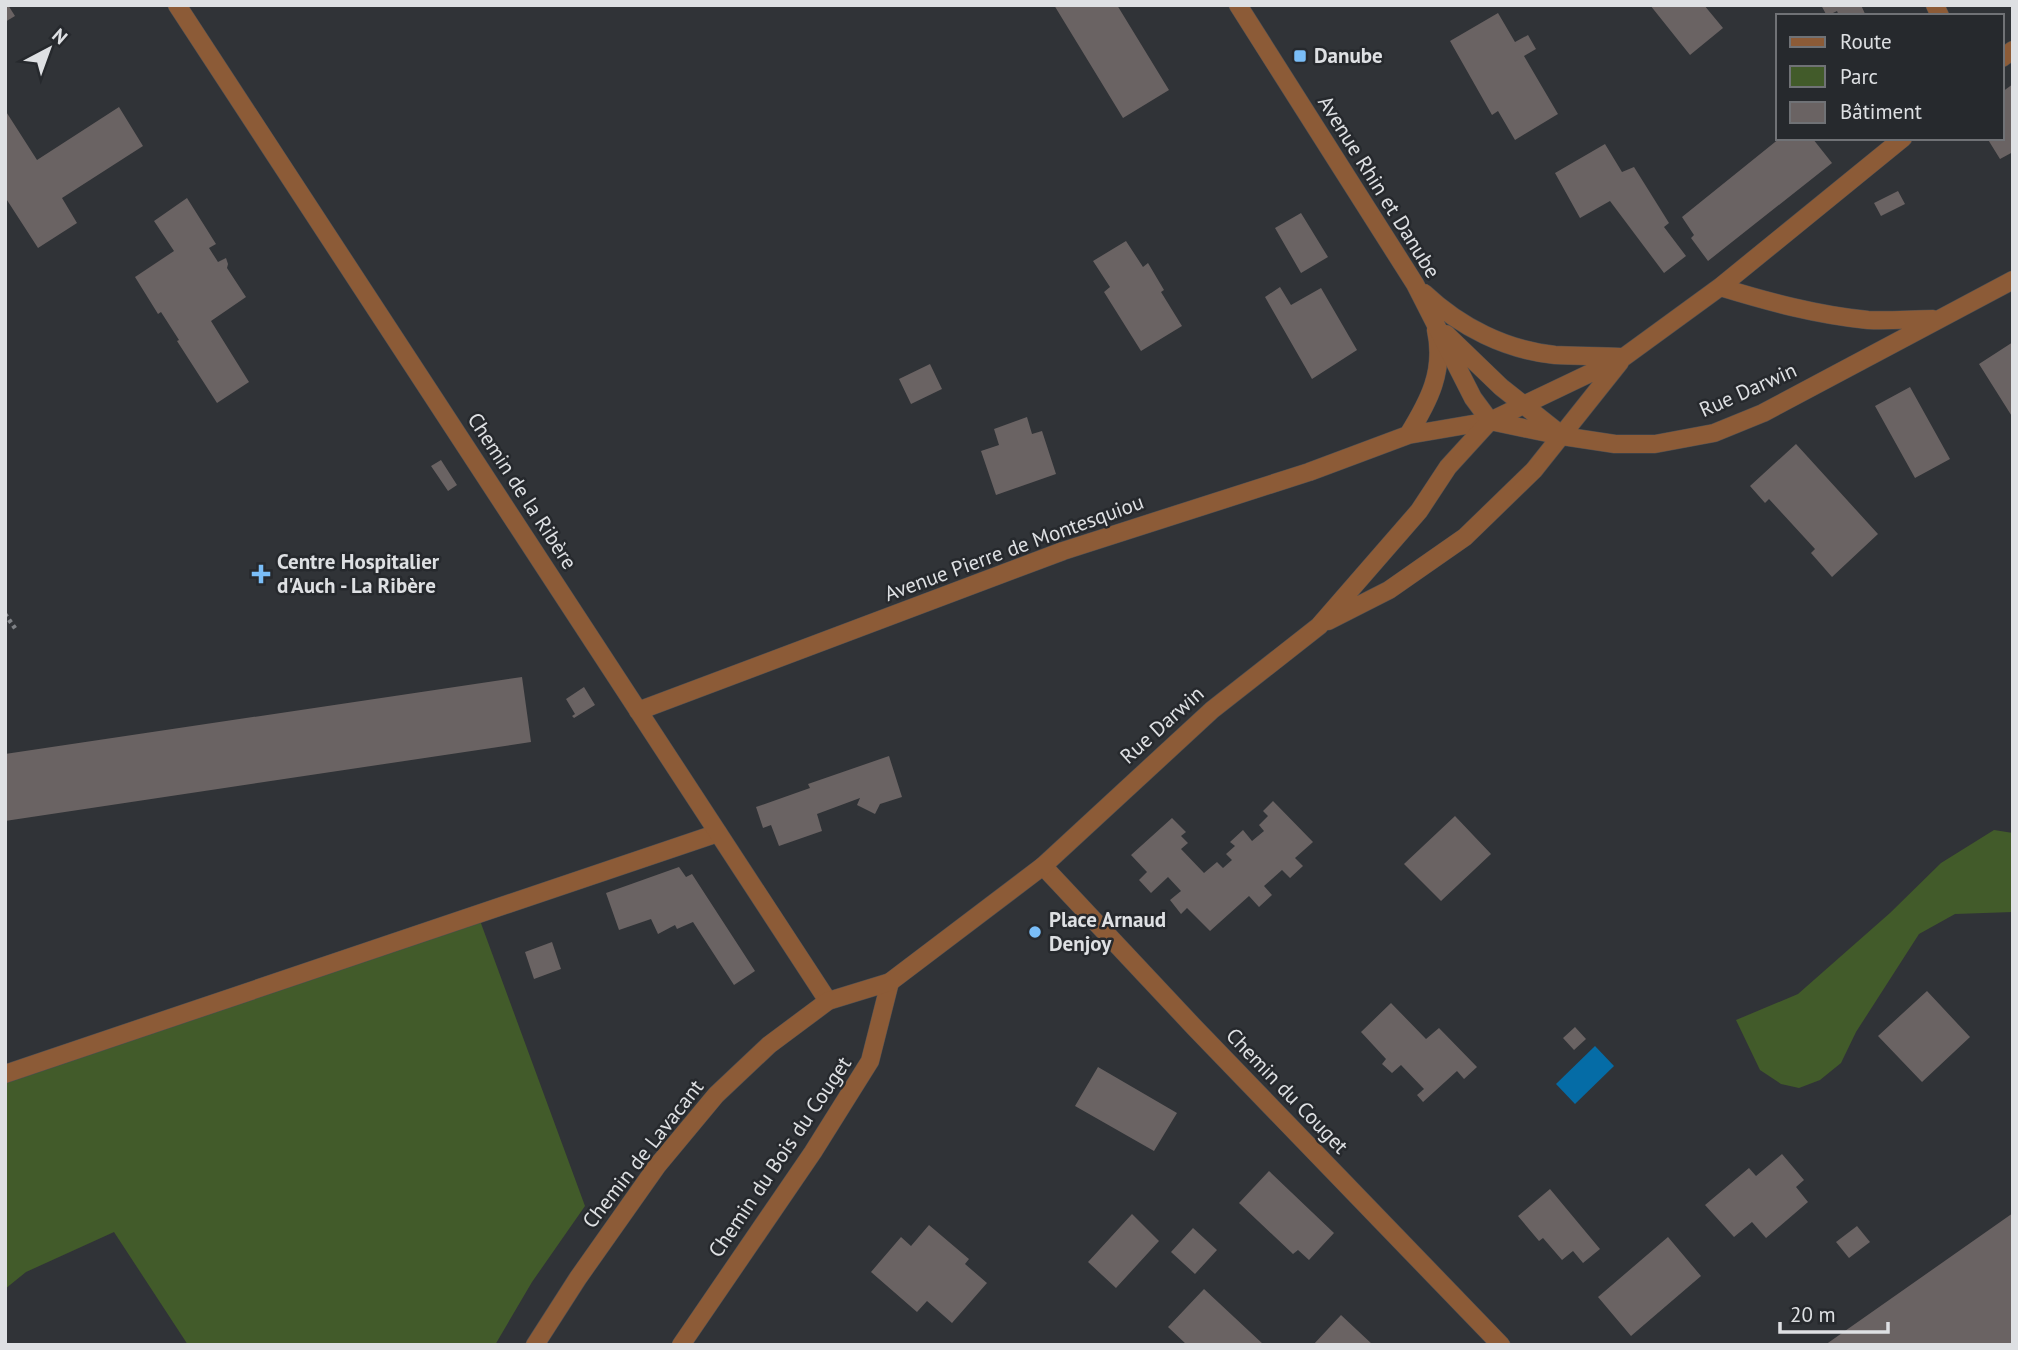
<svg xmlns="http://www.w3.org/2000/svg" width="2018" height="1350" viewBox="0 0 2018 1350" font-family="'PT Sans',sans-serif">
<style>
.green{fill:#425b2a}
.water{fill:#056ca6}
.building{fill:#6a6363}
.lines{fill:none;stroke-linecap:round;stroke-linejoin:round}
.service-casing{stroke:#4c4f53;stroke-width:19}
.minor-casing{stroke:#4c4f53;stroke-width:19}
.tertiary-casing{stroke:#4c4f53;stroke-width:19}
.path{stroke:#7f8286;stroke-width:4.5;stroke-dasharray:3.5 3.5;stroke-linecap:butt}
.service{stroke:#8c5b37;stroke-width:18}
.minor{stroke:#8c5b37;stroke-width:18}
.tertiary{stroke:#8c5b37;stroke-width:18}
.poi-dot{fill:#7abef8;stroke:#26292d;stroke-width:2.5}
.labels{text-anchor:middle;stroke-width:5;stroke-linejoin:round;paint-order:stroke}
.poi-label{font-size:21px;font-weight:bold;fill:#dee0e3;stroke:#26292d;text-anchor:start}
.street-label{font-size:21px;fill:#dee0e3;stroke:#26292d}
</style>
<rect width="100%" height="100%" fill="#303337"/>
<!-- green -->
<path class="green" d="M1994 830 2013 833V912L1955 914 1919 934 1856 1032 1841 1063 1820 1080 1799 1088 1781 1084 1760 1070 1736 1020 1798 994 1890 913 1941 863Z
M475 907 585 1206 532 1282 495 1345H188L114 1232 26 1272 5 1289V1066Z"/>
<!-- water -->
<path class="water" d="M1595 1046 1614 1066 1575 1104 1556 1084Z"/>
<!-- building -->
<path class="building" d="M5 5H8L15 16 5 22Z
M1054 5H1117L1169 90 1123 118Z
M1650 5H1704L1723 28 1690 55Z
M1821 5H1861L1866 16H1839L1837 11 1827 16Z
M1498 13 1515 42 1528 35 1536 49 1524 56 1558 114 1515 140 1498 111 1492 115 1450 41Z
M2013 84V152L2000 159 1987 138H2002V92Z
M119 107 143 146 62 198 77 223 38 248 5 197V110L37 160Z
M1780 138 1813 139 1832 163 1708 261 1691 238 1694 235 1682 217Z
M1605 144 1622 172 1634 167 1669 223 1664 227 1686 256 1664 273 1610 201 1580 218 1555 173Z
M1898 191 1905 204 1881 216 1874 203Z
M187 198 216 244 209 248 218 262 226 258 228 264 227 268 246 297 211 321 249 382 217 403 177 341 179 340 161 312 158 314 135 277 174 251 154 221Z
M1301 213 1328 257 1301 273 1275 228Z
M1126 241 1143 267 1148 263 1164 290 1161 292 1182 326 1141 351 1104 292 1110 287 1093 261Z
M1280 287 1291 305 1321 288 1357 350 1312 379 1265 297Z
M2013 342V418L1979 364Z
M930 364 942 389 911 404 899 379Z
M1910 387 1950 459 1915 478 1875 406Z
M1027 417 1032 434 1042 431 1056 474 996 495 981 451 999 445 994 429Z
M1796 444 1878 534 1832 577 1811 553 1815 549 1769 499 1765 503 1750 486Z
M441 460 457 485 448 491 431 466Z
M522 677 531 742 5 821V754Z
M584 687 595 705 574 718 572 716 575 714 566 699Z
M889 756 902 797 880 804 875 814 857 805 860 798 817 814 822 831 779 846 771 825 763 828 756 807 810 788 808 784Z
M1273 801 1313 842 1295 858 1303 866 1290 878 1282 870 1264 886 1272 895 1259 907 1249 896 1210 931 1187 908 1181 914 1170 900 1181 891 1168 877 1151 893 1139 880 1147 872 1131 855 1172 818 1186 832 1181 836 1188 843 1181 849 1204 873 1217 862 1223 868 1232 860 1226 854 1235 846 1230 842 1243 830 1252 841 1264 831 1259 825 1268 816 1263 811Z
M1455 816 1491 854 1441 901 1404 864Z
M679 867 686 877 692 874 755 971 734 985 693 922 677 929 675 925 658 934 651 919 619 930 606 893Z
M552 942 561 969 534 979 525 952Z
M1927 991 1970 1037 1922 1082 1878 1036Z
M1391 1003 1426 1039 1439 1028 1477 1067 1464 1079 1457 1071 1423 1102 1417 1095 1424 1089 1401 1065 1392 1073 1382 1064 1386 1059 1361 1032Z
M1575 1027 1586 1039 1574 1050 1563 1038Z
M1098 1067 1177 1113 1154 1151 1075 1106Z
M1782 1154 1804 1180 1796 1187 1808 1202 1766 1238 1752 1222 1734 1237 1705 1205 1749 1168 1756 1176Z
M1269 1171 1334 1233 1309 1260 1298 1250 1293 1254 1239 1203Z
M1550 1189 1600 1249 1583 1263 1573 1251 1562 1260 1543 1238 1539 1241 1518 1216Z
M2013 1213V1345H1825Z
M1132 1214 1159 1241 1116 1288 1088 1262Z
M929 1225 969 1259 965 1264 987 1283 952 1323 927 1301 917 1312 871 1272 901 1237 911 1246Z
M1857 1226 1870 1242 1849 1258 1836 1242Z
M1193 1228 1217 1250 1195 1274 1171 1252Z
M1668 1237 1701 1276 1631 1336 1598 1297Z
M1204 1289 1264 1345H1187L1168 1327Z
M1341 1315 1373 1345H1313Z"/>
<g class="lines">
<!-- service casing -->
<g class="service-casing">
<path id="service" d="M1935 5 1940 16
M5 1074 718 833"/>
</g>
<!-- minor casing -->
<g class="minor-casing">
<path id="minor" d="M177 5 828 1001
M1408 435C1429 401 1445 371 1436 330
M638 711 1063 551 1309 472 1408 435 1490 421
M1043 866 1195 1028 1501 1345
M681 1345 813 1152 870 1061 890 982"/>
</g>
<!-- tertiary casing -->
<g class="tertiary-casing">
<path id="tertiary" d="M1238 5 1415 284 1473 398 1490 421
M2002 58 2013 50
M1720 287C1769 302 1817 315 1868 320 1890 321 1912 319 1933 319
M1424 293C1460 327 1506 350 1555 355 1577 356 1599 356 1621 357
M1446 334 1501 387 1559 433
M1490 421 1562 436 1615 444H1655L1714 433 1763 413 2013 280
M1328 621 1389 590 1465 537 1534 470 1620 362
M535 1345 578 1278 657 1166 716 1095 769 1045 828 1001 890 982 1043 866 1212 710 1319 626 1419 511 1448 467 1490 421 1624 357 1720 287 1903 138"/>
</g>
<!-- path -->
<path class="path" d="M5 614 17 631"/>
<!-- service -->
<use href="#service" class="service"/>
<!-- minor -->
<use href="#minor" class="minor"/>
<!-- tertiary -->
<use href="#tertiary" class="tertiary"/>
</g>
<!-- markers -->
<g class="poi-dot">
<rect x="1293" y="49" width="14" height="14" rx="3.5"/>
<path d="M257.5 563.5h7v7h7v7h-7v7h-7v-7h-7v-7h7z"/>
<circle cx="1035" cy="932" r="7"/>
</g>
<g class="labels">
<!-- poi labels -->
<g class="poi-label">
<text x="1314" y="63">Danube</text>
<text x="277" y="569">Centre Hospitalier<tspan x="277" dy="24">d'Auch - La Ribère</tspan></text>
<text x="1049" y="927">Place Arnaud<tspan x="1049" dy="24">Denjoy</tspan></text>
</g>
<!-- street labels -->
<g class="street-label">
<text transform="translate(1379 187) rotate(58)" y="7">Avenue Rhin et Danube</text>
<text transform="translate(1748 390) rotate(-24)" y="7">Rue Darwin</text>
<text transform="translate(522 491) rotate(57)" y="7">Chemin de la Ribère</text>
<text transform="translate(1014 548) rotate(-20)" y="7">Avenue Pierre de Montesquiou</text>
<text transform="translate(1162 725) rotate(-42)" y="7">Rue Darwin</text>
<text transform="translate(1287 1091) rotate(46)" y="7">Chemin du Couget</text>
<text transform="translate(643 1154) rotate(-52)" y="7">Chemin de Lavacant</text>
<text transform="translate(780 1157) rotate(-56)" y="7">Chemin du Bois du Couget</text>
</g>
</g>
<!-- border -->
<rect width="2018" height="1350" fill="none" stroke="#dee0e3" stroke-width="14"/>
<!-- legend -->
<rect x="1776" y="14" width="228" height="126" fill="#26292d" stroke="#707276" stroke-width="2"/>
<rect x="1790" y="37" width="35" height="10" fill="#8c5b37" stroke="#707276" stroke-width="2"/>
<text x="1840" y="49" font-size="21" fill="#dee0e3">Route</text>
<rect x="1790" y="66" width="35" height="21" fill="#425b2a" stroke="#707276" stroke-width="2"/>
<text x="1840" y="84" font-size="21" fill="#dee0e3">Parc</text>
<rect x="1790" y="102" width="35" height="21" fill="#6a6363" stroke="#707276" stroke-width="2"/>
<text x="1840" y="119" font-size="21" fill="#dee0e3">Bâtiment</text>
<!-- north arrow -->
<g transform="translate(49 49) rotate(41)" stroke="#26292d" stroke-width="5" paint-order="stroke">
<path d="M0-5L12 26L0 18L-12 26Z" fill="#dee0e3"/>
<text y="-10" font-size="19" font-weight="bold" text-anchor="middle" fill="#dee0e3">N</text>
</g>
<!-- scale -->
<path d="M1780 1322v10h108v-10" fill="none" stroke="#dee0e3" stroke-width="3.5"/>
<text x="1790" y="1322" font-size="21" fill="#dee0e3" stroke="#26292d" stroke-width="5" paint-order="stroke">20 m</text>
</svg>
